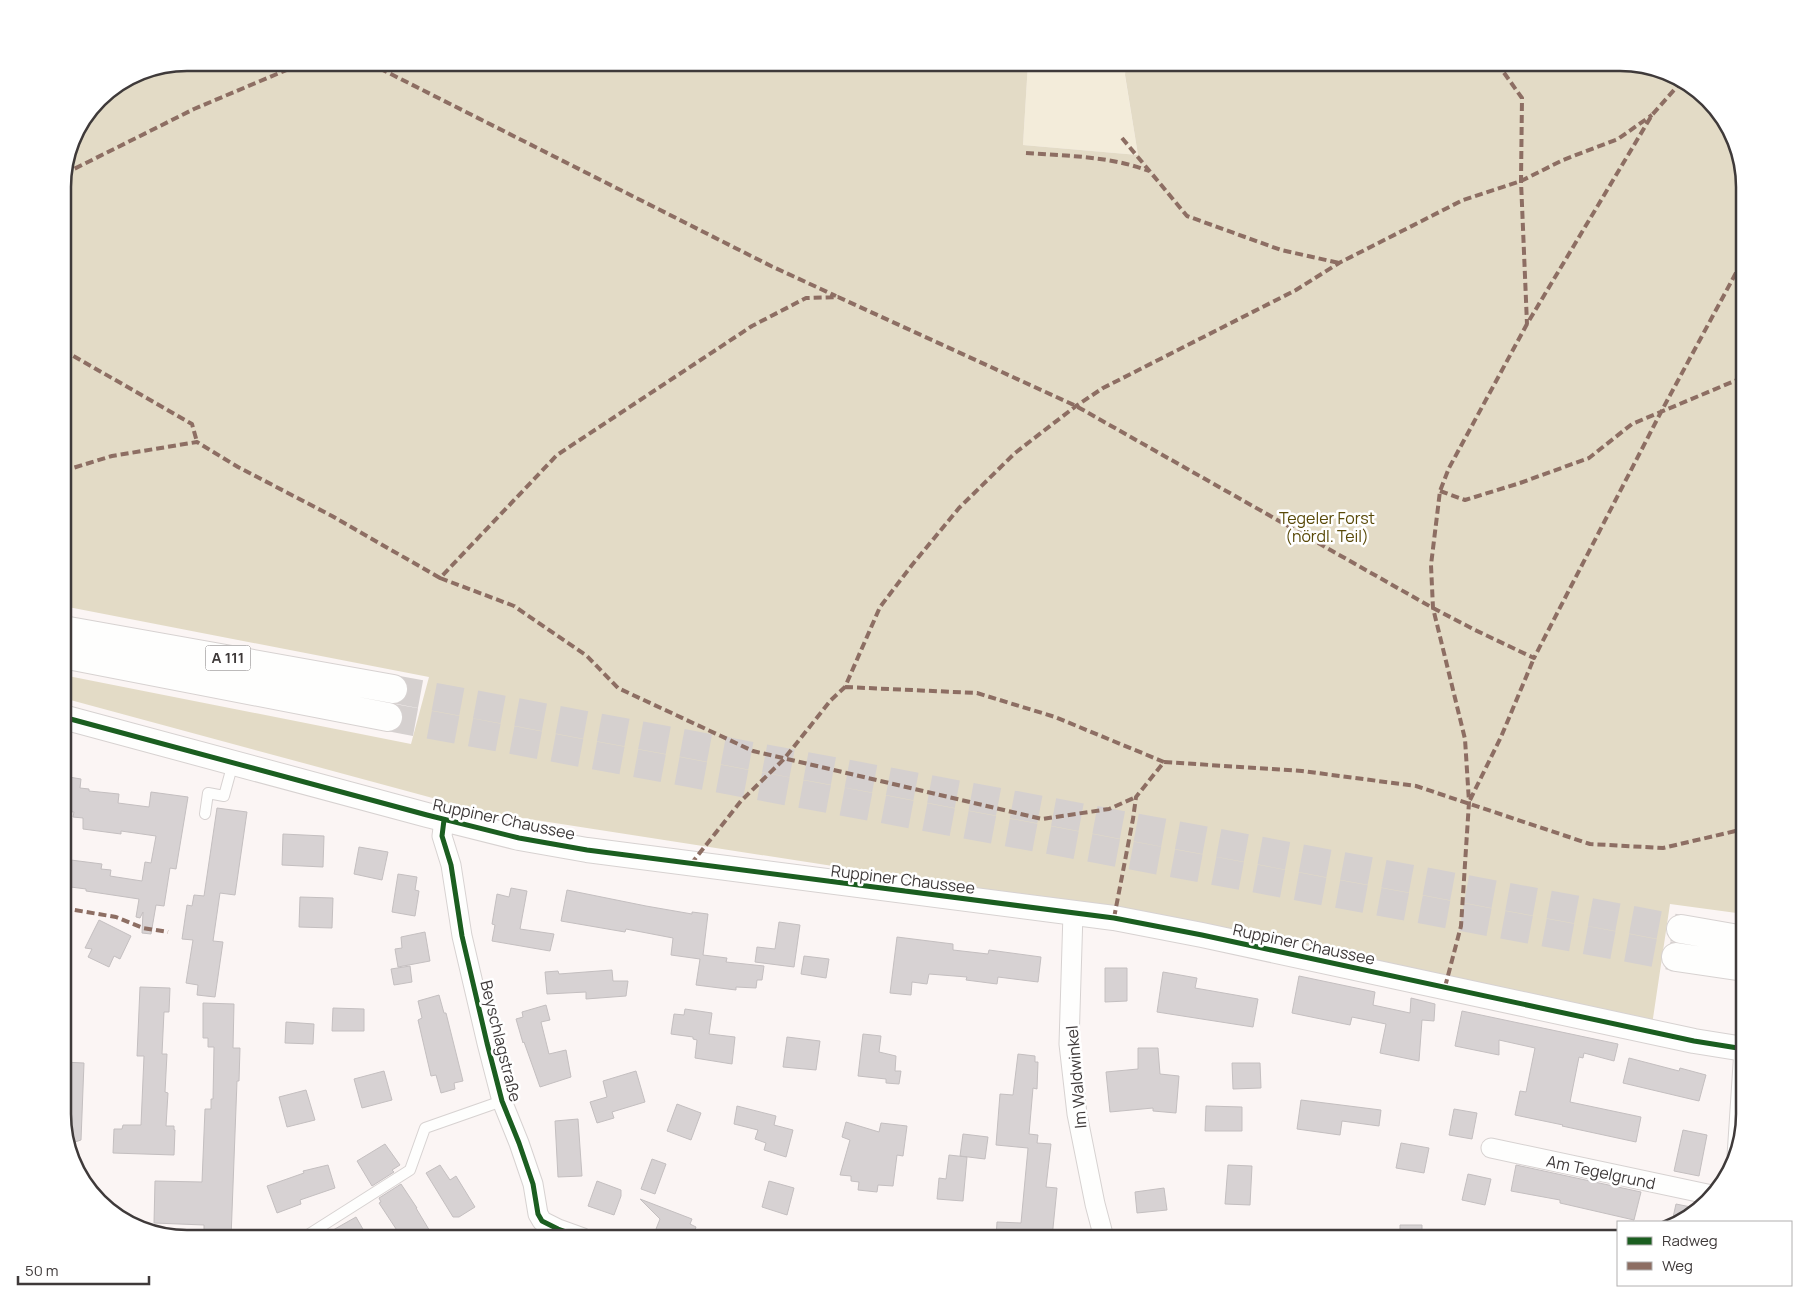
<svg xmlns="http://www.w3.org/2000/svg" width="1807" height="1301" viewBox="0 0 1807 1301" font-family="Manrope,sans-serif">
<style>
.green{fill:#f3ecda}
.forest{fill:#e3dbc6}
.building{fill:#d7d2d3;stroke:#c4bfc0}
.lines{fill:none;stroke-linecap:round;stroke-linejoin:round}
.motorway-tunnel{stroke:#d5d0cf;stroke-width:28;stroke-dasharray:28 14;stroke-linecap:butt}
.service-casing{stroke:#d7d2d1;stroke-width:12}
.minor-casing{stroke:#d7d2d1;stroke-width:21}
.tertiary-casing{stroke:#d7d2d1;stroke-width:26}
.motorway-casing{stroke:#d7d2d1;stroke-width:30}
.service{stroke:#fefefd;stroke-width:10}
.minor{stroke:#fefefd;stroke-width:19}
.tertiary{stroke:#fefefd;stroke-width:24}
.motorway{stroke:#fefefd;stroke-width:28}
.quiet{stroke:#8d6e63;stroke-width:4;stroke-dasharray:8 4;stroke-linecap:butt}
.cycleway-casing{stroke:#fff;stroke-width:8}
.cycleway{stroke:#1b5e20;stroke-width:5}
.labels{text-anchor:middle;stroke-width:5;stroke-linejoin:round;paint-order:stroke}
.shield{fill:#fff;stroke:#797575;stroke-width:1}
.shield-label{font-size:15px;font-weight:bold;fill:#3f3a3a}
.park-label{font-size:16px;fill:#594908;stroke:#fff}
.street-label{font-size:16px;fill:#3f3a3a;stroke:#fff}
.rim{fill:none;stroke:#3f3a3a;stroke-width:2.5}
</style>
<rect width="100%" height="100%" fill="#fbf5f4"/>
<!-- green -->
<path class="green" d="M1028 63H1126L1125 76 1138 155 1023 145Z"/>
<!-- forest -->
<path class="forest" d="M187 63H1028L1023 145 1138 155 1125 75 1126 63H1620L1660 69 1696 88 1732 132 1744 187V914L1670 904 1652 1025 1135 913 439 805 440 800 63 698V675L411 744 429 677 63 606V179L75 132 105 94 140 72Z"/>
<!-- building -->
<path class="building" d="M63 776 81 779 80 788 89 789V791L119 794 118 803 149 807 151 792 188 797 176 869 170 868 164 906 156 905 151 934 142 933 143 912 140 918 136 917 139 899 86 891V889L63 886V859L102 864 101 869 111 870 110 876 142 881 145 862 151 863 156 836 121 831V834L83 829V818L73 817 74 812 63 811Z
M217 808 247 812 235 895 220 893 213 941 223 942 215 997 197 995 198 985 186 983 193 940 182 939 187 905 192 906 194 895 204 896Z
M283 834 324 836 323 867 282 865Z
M359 847 388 852 382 880 354 874Z
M398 874 417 877 415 890 419 891 415 916 392 912Z
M511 888 527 891 520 929 554 934 550 951 492 941 495 925 492 924 497 894 509 897Z
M567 890 646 906 692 914V912L708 914 703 955 727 958 726 962 764 966 762 980H757L756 988 736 987V990L696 985 700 959 671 955 673 938 626 929 625 932 561 921Z
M300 897 333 898 332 928 299 927Z
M99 920 131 936 120 959 114 956 109 967 88 957 92 949 85 948Z
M779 922 800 925 794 967 755 962 757 947 775 949Z
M425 932 430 961 398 967 395 949 402 948 401 937Z
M897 937 953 944V950L988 954 989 950 1041 957 1038 982 998 977 997 984 966 980 967 977 929 974 927 984 912 982 911 995 890 993Z
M804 956 829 959 826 978 801 974Z
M410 966 412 982 394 985 391 969Z
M1105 968H1127V1001L1105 1002Z
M612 970 613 981H628L626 996 586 999V992L547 994 545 972 558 971 559 974Z
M1163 972 1197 978 1195 988 1258 999 1253 1027 1157 1012Z
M1299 976 1375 992 1373 1005 1410 1013 1411 998 1435 1004 1434 1021 1422 1020 1419 1061 1380 1053 1386 1024 1352 1017 1350 1025 1292 1013Z
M140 987 170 988 169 1012H164L162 1054H167L165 1092 168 1093 166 1126H174V1130H175L174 1155 113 1153 114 1129H122L123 1125H141L144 1056H137Z
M439 995 444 1013H446L463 1081 454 1083 455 1089 441 1093 436 1075 431 1076 418 1020 422 1018 418 1001Z
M203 1003 234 1004 233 1048H240L239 1081H237L231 1238H204V1225L154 1223 155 1181 202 1182 205 1109H211V1099H213L214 1047H208V1038H203Z
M546 1005 550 1020 541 1022 549 1054 566 1050 571 1077 540 1087 524 1042 523 1043 516 1019 523 1017 522 1012Z
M333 1008 364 1009V1031H332Z
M685 1009 712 1013 709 1034 735 1037 732 1064 695 1058 697 1040 693 1039V1037L671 1034 674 1014 684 1015Z
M1462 1011 1618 1044 1614 1061 1584 1053 1583 1058 1579 1057 1570 1102 1641 1117 1636 1142 1562 1126 1563 1125 1515 1115 1520 1091 1526 1092 1535 1048 1499 1040V1055L1455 1046Z
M286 1022 314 1024 313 1044 285 1043Z
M863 1034 881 1036 879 1052 896 1056 895 1071H901L899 1084 886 1083V1079L858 1076Z
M787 1037 820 1041 816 1070 783 1067Z
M1138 1048H1158L1160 1074 1179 1076 1176 1113 1153 1111V1108L1110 1112 1106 1072 1138 1069Z
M1018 1054 1035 1056V1062H1038L1037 1089 1033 1088 1029 1134 1038 1135 1037 1143 1051 1144 1046 1187 1057 1188 1052 1238H996L997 1222 1021 1223 1028 1148 996 1145 1000 1094 1013 1095Z
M1629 1058 1679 1071 1680 1068 1706 1075 1699 1101 1623 1083Z
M63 1062 84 1063 81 1140 69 1144 63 1122Z
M1232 1063H1260L1261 1088 1233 1089Z
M384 1071 392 1100 362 1108 354 1079Z
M636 1071 645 1102 612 1112 614 1118 597 1123 590 1102 607 1097 603 1081Z
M306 1090 315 1120 287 1127 279 1097Z
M1301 1100 1381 1110 1379 1126 1342 1121 1340 1135 1297 1129Z
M677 1104 701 1113 691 1140 667 1131Z
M737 1106 776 1116 774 1125 793 1130 786 1157 764 1150 766 1143 755 1139 758 1130 734 1124Z
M1206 1106 1242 1107V1131H1205Z
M1454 1109 1477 1113 1472 1139 1449 1135Z
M578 1119 582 1176 558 1177 555 1121Z
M846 1122 879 1132 881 1123 907 1126 903 1156 897 1155 893 1186 878 1185 877 1192 858 1190 859 1182 851 1181V1176L840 1175 850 1140 842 1137Z
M1683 1130 1707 1135 1699 1176 1674 1171Z
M963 1134 988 1137 985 1159 960 1156Z
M1401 1143 1429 1148 1424 1173 1396 1168Z
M385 1144 400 1165 392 1170 394 1172 372 1186 357 1161Z
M949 1155 967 1157 963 1201 937 1199 939 1178 946 1179Z
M652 1159 666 1164 655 1194 641 1189Z
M328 1165 335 1188 300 1200 301 1204 277 1213 267 1186 304 1173 303 1171Z
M440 1165 450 1180 456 1176 475 1207 459 1217H453L426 1173Z
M1228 1165 1252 1166 1250 1205 1225 1204Z
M1516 1165 1641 1192 1634 1220 1560 1203V1200L1511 1191Z
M1468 1174 1491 1179 1485 1205 1462 1200Z
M597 1181 621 1190V1196L614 1215 588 1206Z
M769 1181 794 1188 787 1215 762 1207Z
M401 1184 417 1208H416L434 1238H402L379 1203 381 1202 379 1198Z
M1164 1188 1167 1210 1137 1213 1135 1192Z
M640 1199 692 1219 690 1224 696 1227 692 1238H674L666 1236 667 1233 656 1229 660 1219Z
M1676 1204 1696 1208 1679 1222H1672Z
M356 1217 368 1238H319Z
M1400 1225H1422V1238H1400Z"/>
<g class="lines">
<!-- motorway-tunnel -->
<path class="motorway-tunnel" d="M393 689 1681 929
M388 717 1676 957"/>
<!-- service casing -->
<g class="service-casing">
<path id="service" d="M205 814 208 793 224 796 233 763
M303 1238 410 1170 425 1128 502 1101"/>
</g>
<!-- minor casing -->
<g class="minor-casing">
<path id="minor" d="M444 820 442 836 451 865 462 936 487 1043 502 1101 519 1143 533 1184 538 1214 542 1221 558 1229 583 1238
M1073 913 1069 1044 1077 1114 1095 1204 1104 1238
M1491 1148 1712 1195
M1737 1156 1744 1049"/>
</g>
<!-- tertiary casing -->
<g class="tertiary-casing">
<path id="tertiary" d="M63 717 427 815 519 838 587 850 1114 918 1202 935 1694 1041 1744 1049"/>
</g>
<!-- motorway casing -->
<g class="motorway-casing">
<path id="motorway" d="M63 630 393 689
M63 654 388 717
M1681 929 1744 940
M1676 957 1744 967"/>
</g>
<!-- service -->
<use href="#service" class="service"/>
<!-- minor -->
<use href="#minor" class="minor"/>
<!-- tertiary -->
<use href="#tertiary" class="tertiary"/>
<!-- motorway -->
<use href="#motorway" class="motorway"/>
<!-- quiet -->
<path class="quiet" d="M369 63 771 266 836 296
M1497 63 1522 98 1521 181 1527 324
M1122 138 1187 216 1281 250 1339 263
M1026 153C1067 156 1110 156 1149 171
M64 174 194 109 303 63
M63 350 192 424 197 442
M63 471 112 456 197 442 238 467 332 516 440 578 557 455 752 326 806 298 838 297 1076 406 1433 608 1475 630 1534 658 1661 412 1744 258
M1440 491 1465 500 1520 483 1589 458 1632 424 1744 377
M440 578 514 606 587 656 618 688 753 751 1042 819 1109 809 1136 797
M845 687 977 693 1055 717 1164 762
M1470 800 1501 737 1534 658
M691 864 741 801 784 759 831 700 845 687 880 607 912 565 959 508 1015 453 1076 406 1103 388 1296 290 1339 263 1463 200 1521 181 1563 160 1618 139 1652 115
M63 908 116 917 143 928 168 932
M1114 918 1133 819 1136 797 1164 762 1302 771 1416 786 1590 844 1663 848 1744 829
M1445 987 1461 926 1469 802 1465 739 1433 608 1431 565 1440 491 1449 468 1527 324 1652 115 1682 81"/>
<!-- cycleway casing -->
<g class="cycleway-casing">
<path id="cycleway" d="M63 717 427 815 519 838 587 850 1114 918 1202 935 1694 1041 1744 1049
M444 820 442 836 451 865 462 936 487 1043 502 1101 519 1143 533 1184 538 1214 542 1221 558 1229 583 1238"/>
</g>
<!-- cycleway -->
<use href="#cycleway" class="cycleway"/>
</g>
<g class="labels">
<!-- shield labels -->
<rect class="shield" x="205.5" y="645.5" width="45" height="25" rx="4"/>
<g class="shield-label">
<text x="228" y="663">A 111</text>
</g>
<!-- park labels -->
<g class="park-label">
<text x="1327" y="524">Tegeler Forst<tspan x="1327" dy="18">(nördl. Teil)</tspan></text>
</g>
<!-- street labels -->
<g class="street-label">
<text transform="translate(504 819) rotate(12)" y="6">Ruppiner Chaussee</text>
<text transform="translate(903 879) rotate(7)" y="6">Ruppiner Chaussee</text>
<text transform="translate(1304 944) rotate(12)" y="6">Ruppiner Chaussee</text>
<text transform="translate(501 1041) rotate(76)" y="6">Beyschlagstraße</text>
<text transform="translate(1076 1077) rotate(-95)" y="6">Im Waldwinkel</text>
<text transform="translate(1601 1172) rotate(12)" y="6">Am Tegelgrund</text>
</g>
</g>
<!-- crop -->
<path d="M0 0H1807V1301H0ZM187 71H1620A116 116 0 0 1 1736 187V1114A116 116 0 0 1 1620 1230H187A116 116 0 0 1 71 1114V187A116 116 0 0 1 187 71Z" fill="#fff" fill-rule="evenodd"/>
<path class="rim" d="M187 71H1620A116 116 0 0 1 1736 187V1114A116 116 0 0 1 1620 1230H187A116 116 0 0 1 71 1114V187A116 116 0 0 1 187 71Z"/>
<!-- legend -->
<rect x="1617" y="1221" width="175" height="65" fill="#ffffff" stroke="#b2b0b0"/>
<rect x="1627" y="1237" width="25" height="8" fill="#1b5e20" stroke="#b2b0b0"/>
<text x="1662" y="1246" font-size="15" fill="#3f3a3a">Radweg</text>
<rect x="1627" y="1262" width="25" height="8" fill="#8d6e63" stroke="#b2b0b0"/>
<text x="1662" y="1271" font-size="15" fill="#3f3a3a">Weg</text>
<!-- scale -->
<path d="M18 1276v8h131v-8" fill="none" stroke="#3f3a3a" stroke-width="2.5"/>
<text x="25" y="1276" font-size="15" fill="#3f3a3a" stroke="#ffffff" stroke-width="4" paint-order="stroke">50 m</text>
</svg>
